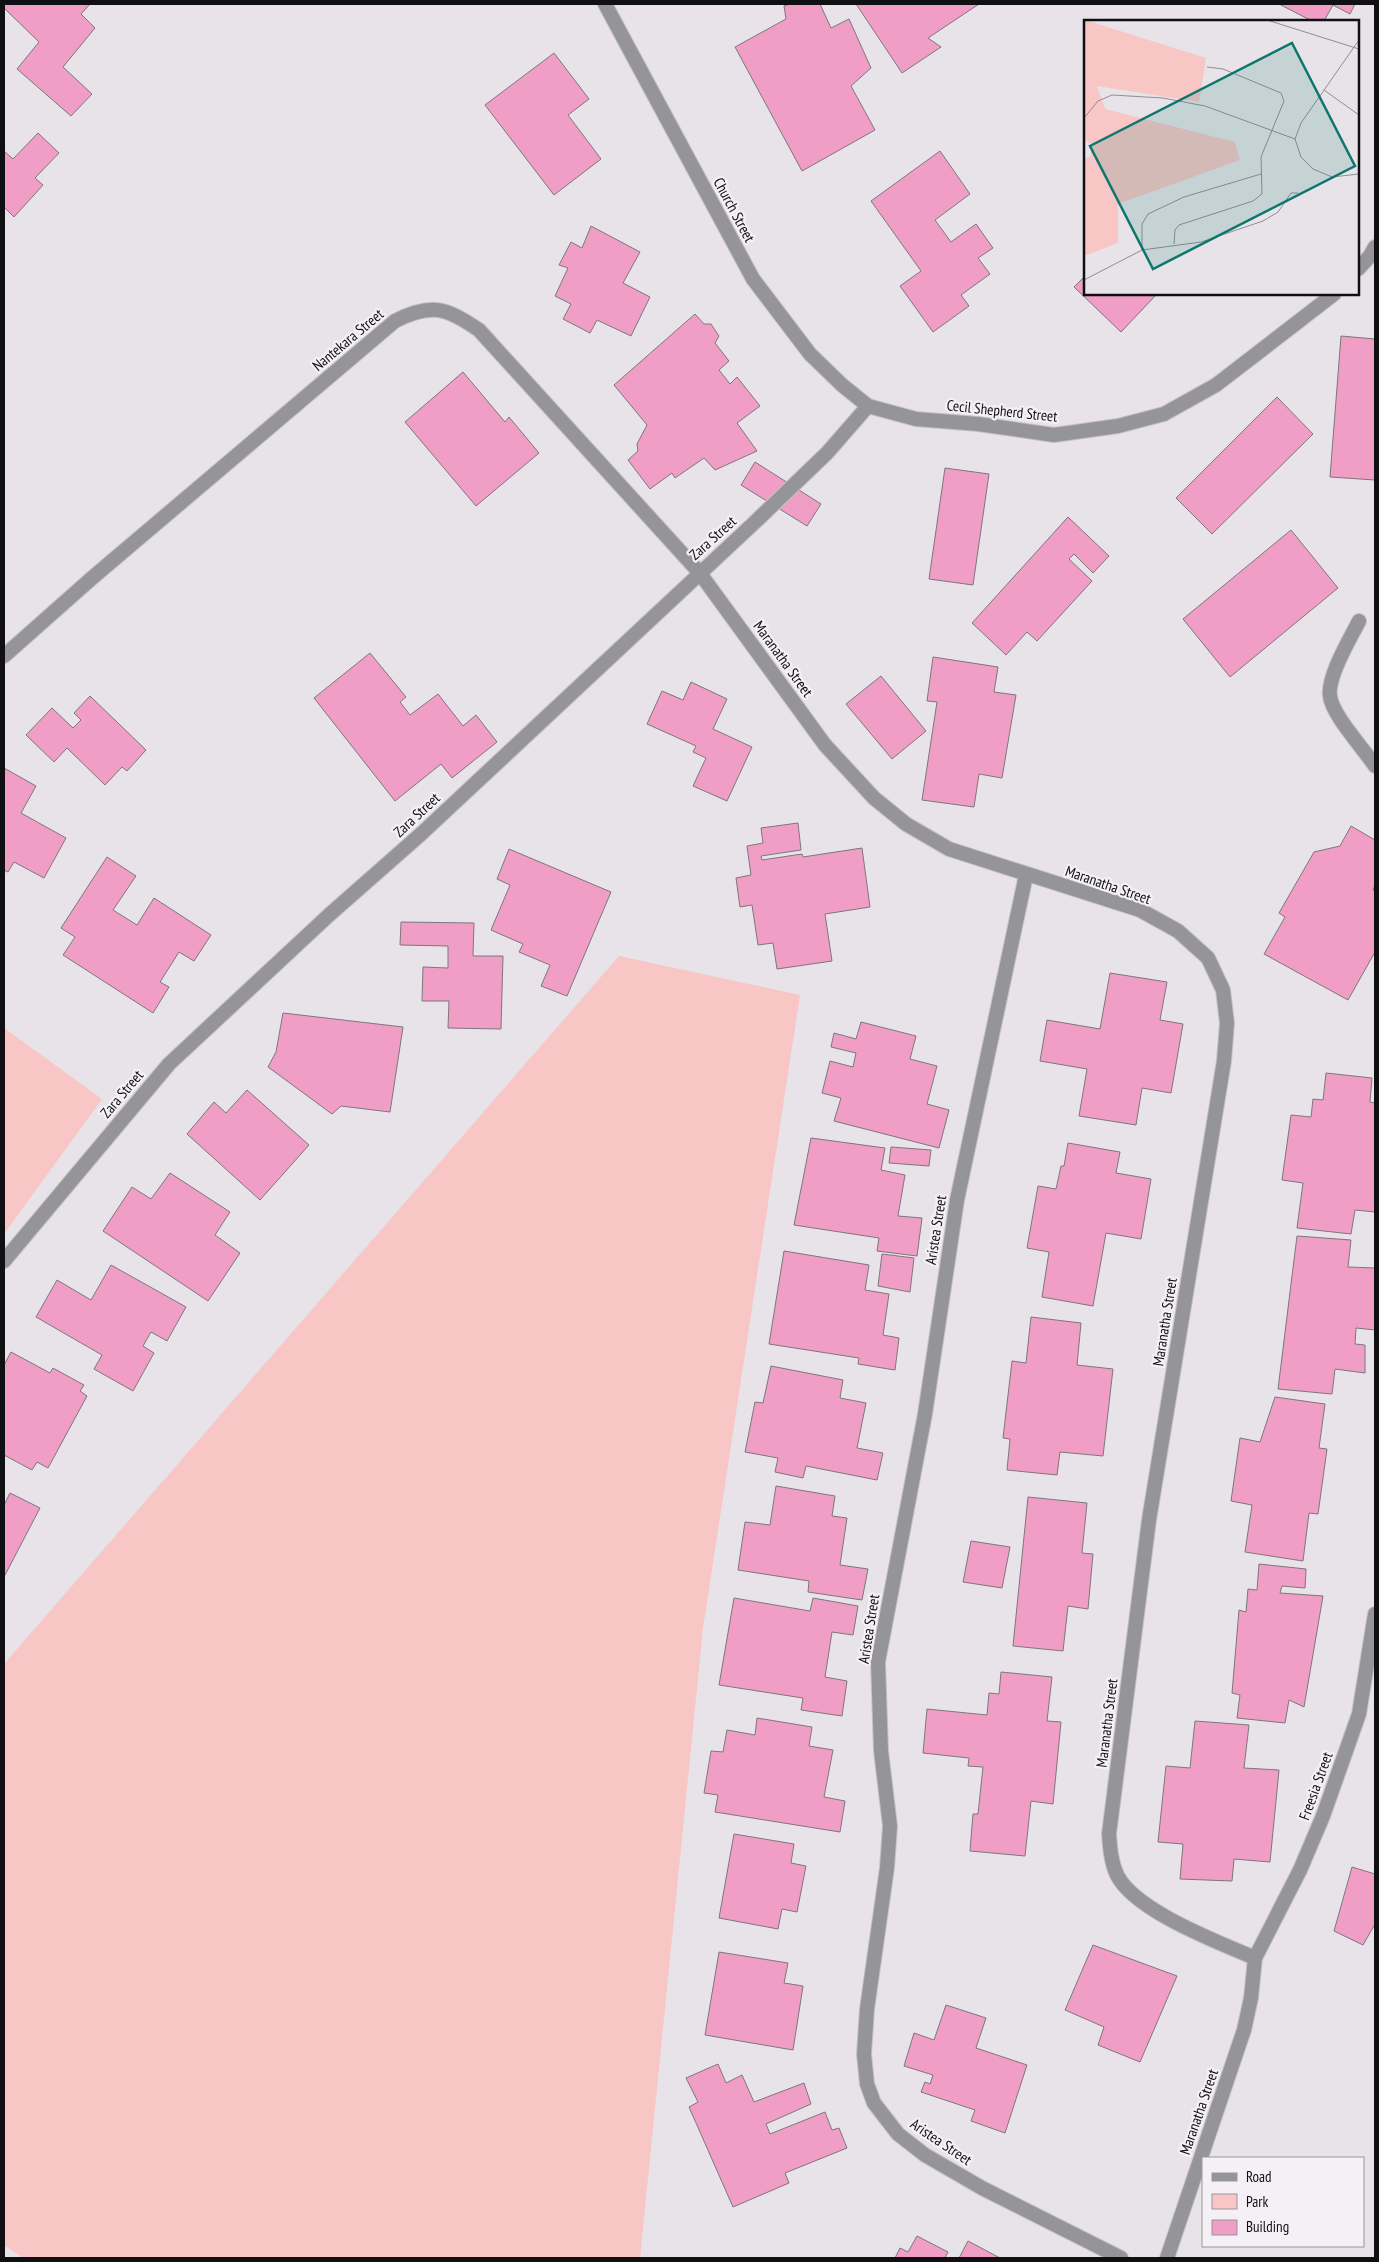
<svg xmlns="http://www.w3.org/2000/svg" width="1379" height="2262" viewBox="0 0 1379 2262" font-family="'PT Sans Narrow',sans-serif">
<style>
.green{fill:#f7c6c5}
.building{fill:#f09ec6;stroke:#7d777a}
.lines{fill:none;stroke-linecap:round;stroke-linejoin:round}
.minor-casing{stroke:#c5c1c6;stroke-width:16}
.minor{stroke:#959597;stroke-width:14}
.labels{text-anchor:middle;stroke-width:4.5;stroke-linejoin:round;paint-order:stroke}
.street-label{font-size:15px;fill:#100f11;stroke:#f4f0f5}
.inset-road{fill:none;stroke:#918e92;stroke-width:1}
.view{fill:#0f766e;fill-opacity:0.15;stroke:#0f766e;stroke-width:2.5}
.inset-edge{fill:none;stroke:#100f11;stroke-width:2.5}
</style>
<rect width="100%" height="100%" fill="#e7e3e8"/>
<!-- green -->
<path class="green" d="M619 956 800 995 703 1628 640 2258H23L4 2245V1664Z
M4 1028 102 1099 4 1234Z"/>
<!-- building -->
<path class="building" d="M4 4H90L81 14 95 28 63 67 92 94 71 116 17 69 39 42 4 8Z
M790 4H820L831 28 849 19 871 68 851 86 875 130 802 171 735 47 786 19 784 6Z
M856 4H979L928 38 941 47 902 73Z
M1279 4H1355L1350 14 1333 5 1324 21H1312Z
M554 53 589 99 568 115 601 159 554 195 485 105Z
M38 133 59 153 35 178 43 185 14 217 4 207V151L13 159Z
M940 151 970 194 935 220 951 242 976 224 993 248 978 258 990 274 961 295 969 306 933 332 900 286 921 271 871 201Z
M591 226 640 252 623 283 650 297 631 336 597 320 590 333 563 319 571 304 555 296 568 268 559 265 571 242 582 248Z
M1085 276V294H1157L1121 332 1074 287Z
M695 314 704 324H711L719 336 715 343 729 361 719 370 730 384 737 377 760 406 737 423 757 451 715 470 704 458 675 478 672 473 650 489 628 460 638 451 637 444 647 425 614 385Z
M1341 336 1375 339V480L1330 477Z
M463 372 505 422 509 417 539 453 476 506 405 422Z
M1277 397 1313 434 1212 534 1176 498Z
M755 462 821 504 807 526 741 485Z
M945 468 989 474 973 585 929 579Z
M1068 517 1109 556 1093 573 1074 554 1069 559 1092 581 1037 641 1027 632 1006 655 972 623Z
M1291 530 1338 588 1230 677 1183 619Z
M370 653 406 697 400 702 410 715 438 694 463 726 476 715 497 742 452 778 441 764 395 801 314 698Z
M933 657 998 667 994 692 1016 695 1002 778 979 774 974 807 922 800 937 702 927 701Z
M881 676 926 731 892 759 846 704Z
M691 682 727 699 713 729 752 747 727 801 693 786 706 758 693 752 696 746 647 724 662 691 683 700Z
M90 696 146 750 127 771 122 767 105 785 67 748 54 762 26 735 52 708 73 728 81 720 74 713Z
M4 768 36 786 21 813 66 838 44 878 14 862 8 872 4 870Z
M798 823 801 850 761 856 762 860 802 854 803 857 862 848 870 907 825 914 832 961 777 969 773 943 758 945 752 905 740 907 736 878 751 875 747 846 763 843 761 828Z
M1351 826 1375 840V885L1373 890 1375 891V952L1348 1000 1264 954 1285 917 1279 913 1314 852 1340 846Z
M509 849 611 892 567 996 541 986 550 965 519 952 523 944 491 930 510 885 497 879Z
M107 857 136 876 113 910 137 925 154 898 211 935 194 961 179 952 160 982 169 987 153 1013 63 955 75 937 61 928Z
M401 922 474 923 473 956H503L501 1029 448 1028 449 1001H422L423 967 448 968V946L400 945Z
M1110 973 1167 982 1160 1020 1183 1024 1171 1093 1142 1088 1136 1125 1079 1116 1087 1069 1040 1061 1047 1020 1100 1029Z
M283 1013 403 1027 390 1112 341 1106 332 1114 268 1067 276 1052Z
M861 1022 916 1036 910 1059 937 1066 927 1104 949 1110 939 1148 834 1121 841 1098 822 1093 830 1061 853 1067 856 1053 831 1047 834 1033 856 1039Z
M1326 1073 1372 1078 1370 1102 1375 1103V1212L1355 1210 1351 1234 1297 1228 1303 1183 1282 1180 1291 1115 1311 1117 1313 1099 1323 1100Z
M247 1090 309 1145 260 1200 187 1134 214 1102 226 1113Z
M811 1138 885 1148 881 1170 905 1175 898 1216 922 1218 917 1256 877 1251 879 1238 794 1225Z
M1068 1143 1120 1152 1116 1173 1151 1179 1141 1239 1106 1233 1093 1306 1042 1297 1049 1252 1027 1248 1038 1186 1056 1189 1061 1166H1064Z
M891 1147 931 1150 929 1166 889 1163Z
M170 1173 230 1212 215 1235 240 1253 208 1301 103 1231 132 1187 151 1199Z
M1297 1236 1351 1240 1348 1267 1375 1268V1330L1356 1328 1355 1344 1365 1345V1373L1335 1369 1332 1394 1278 1389Z
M784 1251 869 1265 865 1290 889 1294 883 1335 899 1338 895 1370 858 1364 859 1358 769 1344Z
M882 1254 914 1258 910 1292 878 1286Z
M111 1265 186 1307 167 1341 151 1332 143 1346 154 1353 133 1391 94 1369 102 1355 36 1317 57 1280 91 1300Z
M1031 1317 1081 1323 1077 1365 1113 1369 1103 1456 1060 1452 1057 1475 1007 1470 1010 1439 1003 1438 1012 1361 1026 1363Z
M11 1352 50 1373 53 1368 84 1385 80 1391 87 1396 48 1468 37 1462 32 1470 4 1455V1365Z
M771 1366 843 1380 840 1398 866 1403 857 1448 883 1453 877 1480 806 1466 803 1478 775 1472 778 1458 745 1452 755 1402 763 1403Z
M1275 1397 1325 1404 1319 1448 1327 1449 1318 1514 1309 1513 1303 1561 1245 1552 1252 1505 1231 1501 1240 1438 1260 1442Z
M776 1486 835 1496 832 1516 847 1518 840 1565 868 1569 862 1600 808 1592 809 1581 738 1570 745 1522 770 1525Z
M10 1493 40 1508 4 1577V1505Z
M1028 1497 1087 1503 1082 1553 1093 1554 1088 1609 1068 1606 1063 1651 1013 1646Z
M971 1541 1010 1547 1002 1588 963 1582Z
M1259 1564 1306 1569 1305 1588 1282 1586 1280 1593 1323 1596 1304 1707 1289 1700 1285 1723 1237 1718 1240 1695 1232 1693 1239 1610 1246 1612 1248 1589 1257 1590Z
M734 1598 810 1611 813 1598 858 1606 853 1635 832 1632 825 1677 847 1681 842 1716 801 1710 803 1698 719 1685Z
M1001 1672 1052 1677 1047 1721 1061 1722 1053 1804 1031 1801 1025 1856 970 1851 973 1814H978L983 1767 968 1766 969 1758 923 1753 927 1709 987 1715 989 1693 999 1694Z
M757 1718 812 1727 809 1746 833 1750 824 1797 845 1801 840 1832 715 1812 718 1795 704 1793 711 1751 723 1752 727 1730 755 1735Z
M1195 1721 1249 1725 1244 1768 1279 1770 1270 1862 1234 1859 1232 1881 1180 1879 1183 1844 1158 1842 1166 1766 1190 1768Z
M734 1834 794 1844 791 1863 806 1866 797 1912 782 1909 778 1929 719 1918Z
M1352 1867 1375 1874V1924L1363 1945 1334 1931Z
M1093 1945 1177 1976 1140 2062 1098 2045 1104 2027 1065 2010Z
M719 1952 788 1963 784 1983 803 1986 793 2050 705 2035Z
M946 2005 986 2018 976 2048 1027 2065 1005 2133 971 2121 975 2110 921 2092 925 2082 930 2084 933 2075 904 2066 914 2033 934 2040Z
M718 2064 726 2083 742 2075 754 2102 804 2083 811 2104 766 2124 770 2134 825 2112 832 2130 839 2128 847 2148 785 2173 789 2183 733 2207 689 2107 698 2102 686 2078Z
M917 2236 948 2252 945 2258H895L900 2248 908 2252Z
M968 2241 1000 2258H959Z"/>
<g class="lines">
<!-- minor casing -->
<g class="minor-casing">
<path id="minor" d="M605 4 753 279 810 354 842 385 868 406 916 419 978 424 1054 435 1118 426 1164 414 1216 385 1334 294
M1358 269 1370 256 1375 247
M1359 621C1350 639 1327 677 1330 696 1332 715 1364 749 1375 766
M4 656 92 578 395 321C432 302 446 308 479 330L699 572 825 745 874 798 906 824 949 849 1140 910 1178 931 1208 958 1223 990 1227 1023 1224 1061 1149 1520 1109 1834C1110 1848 1111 1862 1117 1875 1135 1911 1218 1942 1255 1958
M1026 875 957 1200 925 1414 878 1662 881 1751 890 1826 887 1868 867 2009 864 2054 867 2084 874 2103 898 2134 925 2155 982 2188 1121 2258
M4 1261 169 1064 329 915 421 834 754 523 827 453 868 406
M1167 2258 1244 2030 1251 1998 1255 1958 1300 1870 1323 1816 1359 1714 1375 1614"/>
</g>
<!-- minor -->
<use href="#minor" class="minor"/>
</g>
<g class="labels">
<!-- street labels -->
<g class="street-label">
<text transform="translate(734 210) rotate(62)" y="5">Church Street</text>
<text transform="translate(348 340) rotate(-40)" y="5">Nantekara Street</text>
<text transform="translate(1002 411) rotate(6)" y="5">Cecil Shepherd Street</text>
<text transform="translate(713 538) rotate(-42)" y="5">Zara Street</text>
<text transform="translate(783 659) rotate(54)" y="5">Maranatha Street</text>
<text transform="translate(417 815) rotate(-43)" y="5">Zara Street</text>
<text transform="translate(1108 885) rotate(19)" y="5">Maranatha Street</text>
<text transform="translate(122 1094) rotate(-50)" y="5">Zara Street</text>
<text transform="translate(936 1230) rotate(-81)" y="5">Aristea Street</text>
<text transform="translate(1165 1322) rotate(-81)" y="5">Maranatha Street</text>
<text transform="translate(869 1629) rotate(-81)" y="5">Aristea Street</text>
<text transform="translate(1107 1723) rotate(-83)" y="5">Maranatha Street</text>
<text transform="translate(1316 1786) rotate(-70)" y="5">Freesia Street</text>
<text transform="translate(1199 2112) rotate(-71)" y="5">Maranatha Street</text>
<text transform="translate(941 2142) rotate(34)" y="5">Aristea Street</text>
</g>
</g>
<!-- overview -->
<g transform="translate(1084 20)">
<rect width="275" height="275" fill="#e7e3e8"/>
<path d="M1 0 122 38 115 82 13 66 21 89 151 122 156 140 34 184V223L0 236V139L6 137 8 124 0 119Z" fill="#f7c6c5"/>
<path class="inset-road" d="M183 0 275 29M275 20 217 103 211 119 217 137 229 149 248 157 275 154M240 70 275 95M0 98 14 81 28 75 79 78 121 86 211 119M90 224 91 210 95 205 169 181 178 174 177 137 200 81 197 73 139 49 123 47M58 230V204L64 194 100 177 177 154M0 260 58 230 117 222 179 201 194 192 207 173H214"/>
<path class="view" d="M208 23 271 146 69 249 6 126Z"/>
<rect width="275" height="275" class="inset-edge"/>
</g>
<!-- border -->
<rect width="1379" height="2262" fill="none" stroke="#100f11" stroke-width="10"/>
<!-- legend -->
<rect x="1202" y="2157" width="162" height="90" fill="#f4f0f5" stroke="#99969a"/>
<rect x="1212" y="2173" width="25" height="8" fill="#959597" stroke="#99969a"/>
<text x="1246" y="2182" font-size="15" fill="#100f11">Road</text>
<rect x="1212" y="2194" width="25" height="15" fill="#f7c6c5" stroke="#99969a"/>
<text x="1246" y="2207" font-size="15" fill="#100f11">Park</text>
<rect x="1212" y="2220" width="25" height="15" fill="#f09ec6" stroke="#99969a"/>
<text x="1246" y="2232" font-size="15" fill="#100f11">Building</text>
</svg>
